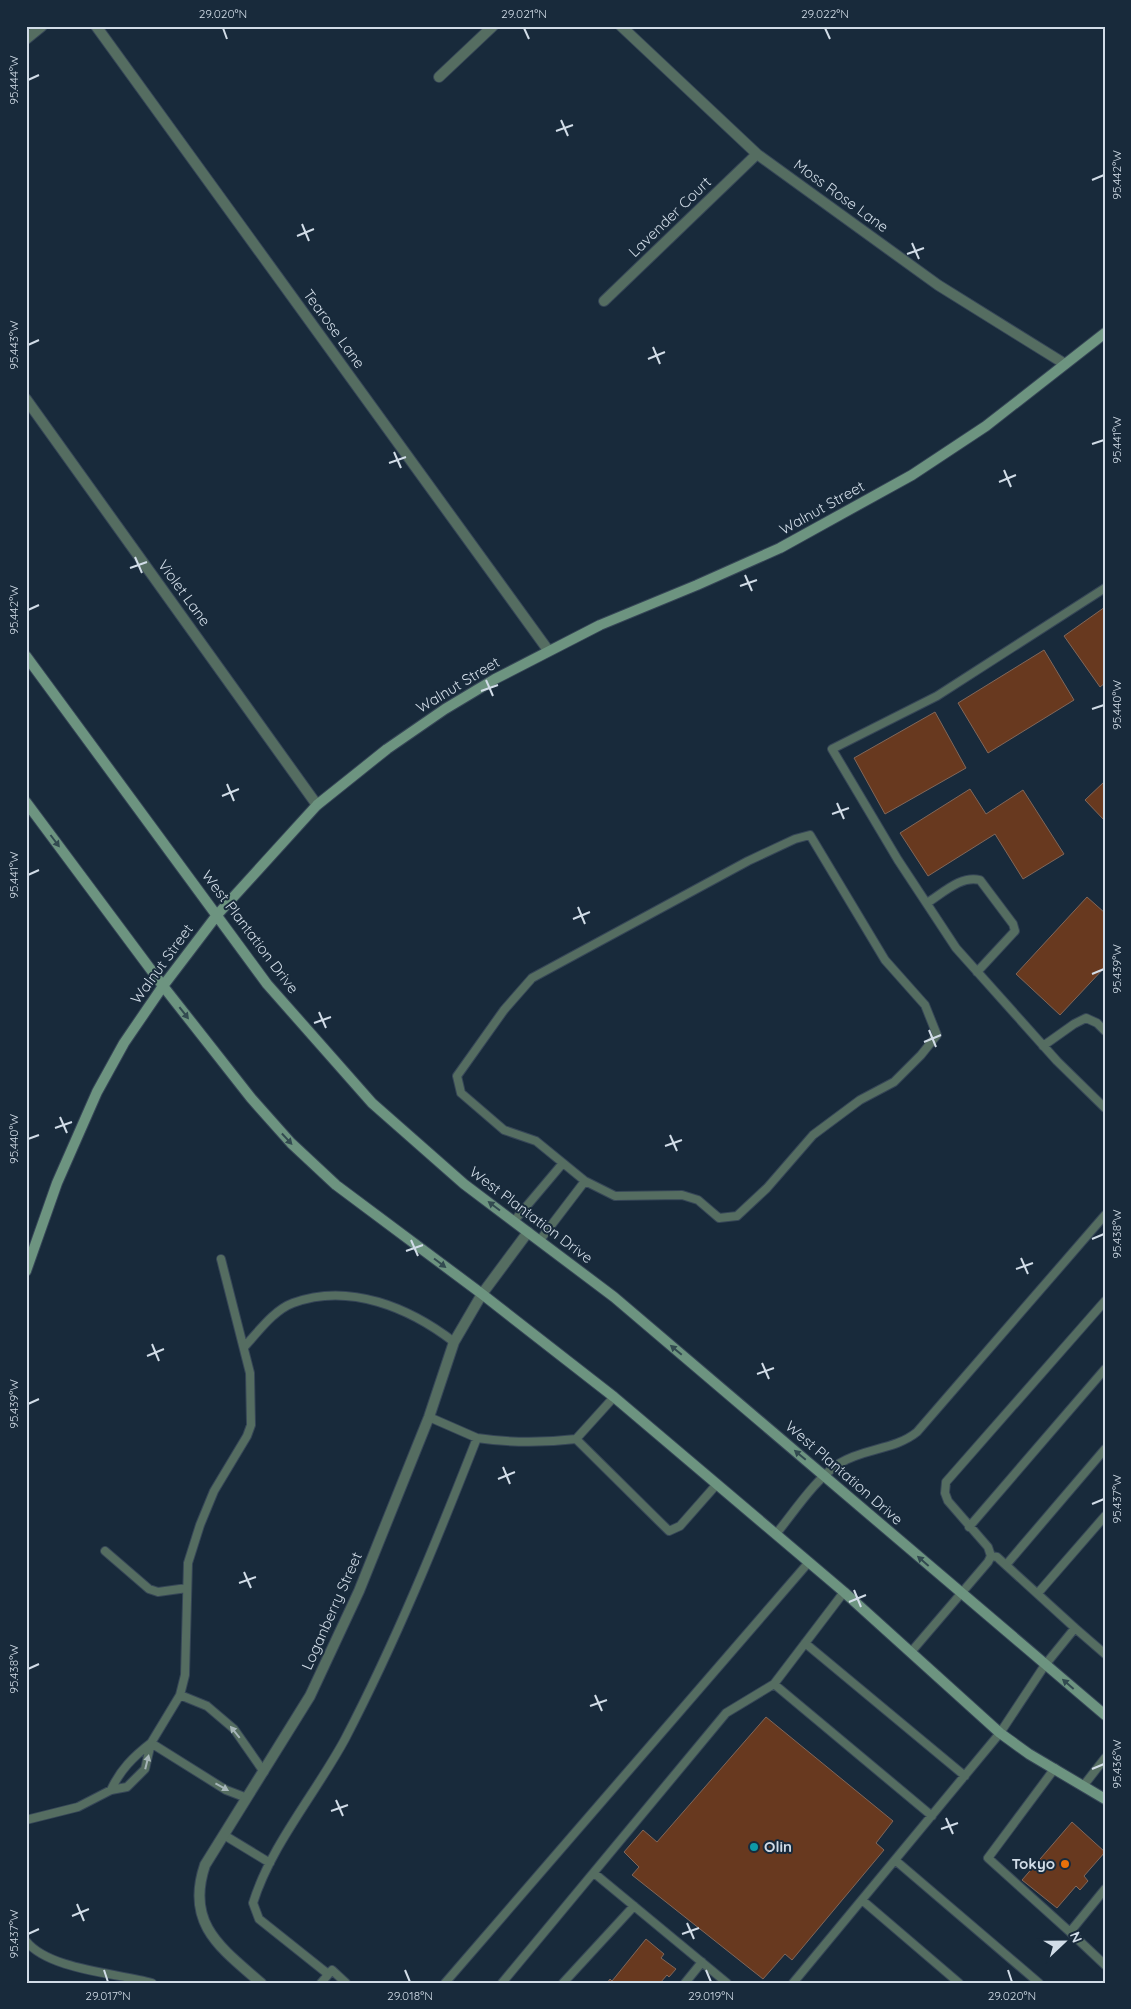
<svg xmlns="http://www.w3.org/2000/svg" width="1131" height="2009" viewBox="0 0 1131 2009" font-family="Quicksand,sans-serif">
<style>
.building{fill:#68391f;stroke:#81675a}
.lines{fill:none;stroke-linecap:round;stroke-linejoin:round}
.lane-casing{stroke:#364657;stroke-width:10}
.street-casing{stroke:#364657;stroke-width:12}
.secondary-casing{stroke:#364657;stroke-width:12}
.lane{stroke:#556d61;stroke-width:8}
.street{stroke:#556d61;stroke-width:10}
.secondary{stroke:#6d9480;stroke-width:10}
.oneway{fill:#324a50}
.oneway2{fill:#a6b5b8}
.ticks{fill:none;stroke:#d1dce7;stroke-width:2}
.culture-dot{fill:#0f9aa8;stroke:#182a3b;stroke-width:2}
.food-dot{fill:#e8710a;stroke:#182a3b;stroke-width:2}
.labels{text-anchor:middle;stroke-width:4;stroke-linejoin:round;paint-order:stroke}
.street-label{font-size:15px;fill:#d1dce7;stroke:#182a3b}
.poi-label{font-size:15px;font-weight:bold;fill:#d1dce7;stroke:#182a3b;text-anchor:start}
.neatline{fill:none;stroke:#d1dce7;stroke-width:2}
.ticks-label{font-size:12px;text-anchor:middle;fill:#d1dce7}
</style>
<rect width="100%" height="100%" fill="#182a3b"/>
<!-- building -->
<path class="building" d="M1105 607V683L1100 687 1064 636Z
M1044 650 1074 700 988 753 958 703Z
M935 712 966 768 885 814 854 758Z
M1105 781V821L1085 800Z
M970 789 986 814 1023 790 1064 854 1023 879 995 834 928 876 900 833Z
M1087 897 1105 913V967L1060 1015 1016 974Z
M766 1717 893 1821 876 1843 884 1850 792 1960 785 1954 763 1979 632 1875 639 1867 624 1852 643 1830 657 1842Z
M1072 1822 1105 1852 1084 1876 1088 1881 1080 1890 1076 1886 1057 1908 1022 1880Z
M646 1939 664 1954 661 1958 676 1969 669 1977 667 1975 660 1983H607L610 1979 612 1981Z"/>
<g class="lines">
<!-- lane casing -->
<g class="lane-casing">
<path id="lane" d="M1105 588 937 696 832 749 898 860 956 948 1057 1061 1105 1108
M927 903C943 893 961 875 980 880L1013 924 1015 931 977 972
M1043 1046 1074 1024 1086 1018 1097 1023 1105 1031
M514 1221 563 1163
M540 1240 585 1181 615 1196 682 1195 698 1200 719 1218 737 1216 767 1188 813 1135 860 1100 894 1082 921 1055 937 1035 925 1005 885 960 810 835 795 839 748 861 532 978 504 1010 457 1076 461 1093 504 1130 536 1141 585 1181
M221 1259 250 1373 251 1425 247 1436 214 1491 200 1525 188 1563 185 1675 180 1695 151 1743 226 1790 247 1798
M245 1346C259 1331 274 1310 293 1303 349 1282 410 1308 454 1342
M614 1397 576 1439 669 1531 680 1526 717 1484
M477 1438C511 1443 542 1443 576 1439
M969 1527 1105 1369
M776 1534C794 1512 816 1478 840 1463 864 1448 895 1450 917 1432L1105 1215
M105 1551 149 1589 158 1592 187 1588
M1006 1565 1105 1449
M1038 1593 1105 1516
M1075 1628 1105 1654
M805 1643 965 1776
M911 1652 988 1562 991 1556 988 1547 948 1501 945 1493 946 1482 1105 1301
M774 1684 932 1816
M180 1695 207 1706 234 1729 264 1772
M1055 1768 988 1858 1070 1932
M1084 1785 1105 1758
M26 1820 78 1807 111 1790 127 1787 145 1769 151 1743C133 1757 120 1770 111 1790
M224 1835 270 1863
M895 1860 1039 1983
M594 1873 727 1983
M1105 1889 1070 1932 1105 1965
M862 1900 959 1983
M26 1941C49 1970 117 1973 152 1983
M328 1974 259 1919 253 1903C271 1845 316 1793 345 1739 396 1641 437 1540 477 1438L429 1417
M321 1983 332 1970 346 1983
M445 1983 809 1562
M502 1983 726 1713 774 1684 844 1592
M563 1983 634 1906
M685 1983 702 1962
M793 1983 1000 1733 1045 1665 1075 1628 997 1557 991 1556"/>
</g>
<!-- street casing -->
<g class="street-casing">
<path id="street" d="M96 26 548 650
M621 26 757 154 938 285 1065 364
M26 39 42 26
M439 77 493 26
M604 301 757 154
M26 399 317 805
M261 1983C221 1948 185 1924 205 1865L310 1696 359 1591 429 1417 454 1342 482 1294 528 1232"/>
</g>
<!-- secondary casing -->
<g class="secondary-casing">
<path id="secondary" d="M26 656 267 984 372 1103 464 1184 614 1297 1105 1715
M26 802 163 986 251 1098 291 1143 336 1185 482 1294 614 1397 844 1592 1000 1733 1029 1754 1105 1799
M26 1271 57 1183 97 1092 124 1043 163 986 217 915 317 805 387 749 445 709 495 679 600 625 697 585 780 548 912 475 986 426 1105 333"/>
</g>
<!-- lane -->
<use href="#lane" class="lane"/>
<!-- street -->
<use href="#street" class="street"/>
<!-- secondary -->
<use href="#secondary" class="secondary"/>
</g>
<!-- one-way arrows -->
<defs><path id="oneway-solid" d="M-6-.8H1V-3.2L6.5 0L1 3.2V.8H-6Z" transform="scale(1.25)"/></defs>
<g class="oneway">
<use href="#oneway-solid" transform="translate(55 841) rotate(53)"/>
<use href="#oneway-solid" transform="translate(184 1013) rotate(52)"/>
<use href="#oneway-solid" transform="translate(287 1139) rotate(47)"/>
<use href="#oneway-solid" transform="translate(494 1206) rotate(-143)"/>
<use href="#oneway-solid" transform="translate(440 1263) rotate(37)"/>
<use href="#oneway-solid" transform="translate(676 1350) rotate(-140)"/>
<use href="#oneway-solid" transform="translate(800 1455) rotate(-140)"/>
<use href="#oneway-solid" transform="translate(923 1561) rotate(-139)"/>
<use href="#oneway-solid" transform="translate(1068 1684) rotate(-139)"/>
</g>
<g class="oneway2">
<use href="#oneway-solid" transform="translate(235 1732) rotate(-129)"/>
<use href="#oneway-solid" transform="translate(147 1762) rotate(-76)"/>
<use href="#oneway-solid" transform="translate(222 1787) rotate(29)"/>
</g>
<!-- ticks -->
<path class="ticks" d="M223 28 227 39M524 28 529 39M825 28 830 39M28 80 39 75M561 120 568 136M556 131 573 125M1092 180 1104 175M302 224 309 241M297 236 314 229M912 243 919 259M907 254 924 248M28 345 39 340M653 347 660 364M648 359 665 352M1092 444 1104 440M394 452 401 468M389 463 406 457M1004 470 1011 487M999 482 1016 475M135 557 142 573M130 568 147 562M745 575 752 591M740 586 757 580M28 610 39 605M486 680 493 696M481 691 498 685M1092 709 1104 705M227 784 234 801M222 796 239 789M837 803 844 819M832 814 849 808M28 875 39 870M578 907 585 924M573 919 590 912M1092 974 1104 969M319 1012 326 1028M314 1023 331 1017M929 1030 936 1047M924 1042 941 1035M60 1117 67 1133M55 1128 72 1122M670 1135 677 1151M28 1139 39 1135M665 1146 682 1140M1092 1239 1104 1234M411 1240 418 1256M406 1251 423 1245M1021 1258 1028 1274M1016 1269 1033 1263M152 1344 159 1361M147 1356 164 1349M762 1363 769 1379M757 1374 774 1368M28 1404 39 1399M503 1467 510 1484M498 1479 515 1472M1092 1504 1104 1499M244 1572 251 1588M239 1583 256 1577M854 1590 861 1607M849 1602 866 1595M28 1669 39 1664M595 1695 602 1711M590 1706 607 1700M1092 1769 1104 1764M336 1800 343 1816M331 1811 348 1805M946 1818 953 1834M941 1829 958 1823M77 1904 84 1921M72 1916 89 1909M687 1923 694 1939M28 1934 39 1929M682 1934 699 1928M104 1970 108 1982M405 1970 410 1982M706 1970 711 1982M1008 1970 1012 1982"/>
<!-- markers -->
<circle class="culture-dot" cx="754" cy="1847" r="5"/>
<circle class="food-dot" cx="1065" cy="1864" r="5"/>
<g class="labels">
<!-- street labels -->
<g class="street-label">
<text transform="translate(841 196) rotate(36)" y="5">Moss Rose Lane</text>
<text transform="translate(670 217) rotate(-44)" y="5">Lavender Court</text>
<text transform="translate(334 329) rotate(54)" y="5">Tearose Lane</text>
<text transform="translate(822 508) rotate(-29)" y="5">Walnut Street</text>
<text transform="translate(184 593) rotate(54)" y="5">Violet Lane</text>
<text transform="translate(458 685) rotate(-31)" y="5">Walnut Street</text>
<text transform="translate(250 932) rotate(53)" y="5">West Plantation Drive</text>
<text transform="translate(162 964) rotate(-54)" y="5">Walnut Street</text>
<text transform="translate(531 1215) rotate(37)" y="5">West Plantation Drive</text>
<text transform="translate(844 1473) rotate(41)" y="5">West Plantation Drive</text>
<text transform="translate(332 1611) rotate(-66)" y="5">Loganberry Street</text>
</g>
<!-- poi labels -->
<g class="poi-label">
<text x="764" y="1852">Olin</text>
<text x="1055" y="1869" text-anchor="end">Tokyo</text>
</g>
</g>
<!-- border -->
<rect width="1131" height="2009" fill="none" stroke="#182a3b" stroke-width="55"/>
<!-- north arrow -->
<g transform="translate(1064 1942) rotate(68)" stroke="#182a3b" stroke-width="4" paint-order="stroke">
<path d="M0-4L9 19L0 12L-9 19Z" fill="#d1dce7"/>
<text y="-8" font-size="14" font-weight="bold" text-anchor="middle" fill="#d1dce7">N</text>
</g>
<rect x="28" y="28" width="1076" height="1954" class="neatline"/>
<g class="ticks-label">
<text x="223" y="18">29.020°N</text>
<text x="524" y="18">29.021°N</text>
<text x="825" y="18">29.022°N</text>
<text transform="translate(14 80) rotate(-90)" y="4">95.444°W</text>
<text transform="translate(1117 175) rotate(-90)" y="4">95.442°W</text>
<text transform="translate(14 345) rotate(-90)" y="4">95.443°W</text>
<text transform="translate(1117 440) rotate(-90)" y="4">95.441°W</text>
<text transform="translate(14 610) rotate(-90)" y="4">95.442°W</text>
<text transform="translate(1117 705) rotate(-90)" y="4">95.440°W</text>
<text transform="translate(14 875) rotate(-90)" y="4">95.441°W</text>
<text transform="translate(1117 969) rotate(-90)" y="4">95.439°W</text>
<text transform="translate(14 1139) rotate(-90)" y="4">95.440°W</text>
<text transform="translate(1117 1234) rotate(-90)" y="4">95.438°W</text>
<text transform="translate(14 1404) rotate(-90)" y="4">95.439°W</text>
<text transform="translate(1117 1499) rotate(-90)" y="4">95.437°W</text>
<text transform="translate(14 1669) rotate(-90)" y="4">95.438°W</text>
<text transform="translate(1117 1764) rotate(-90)" y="4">95.436°W</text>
<text transform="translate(14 1934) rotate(-90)" y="4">95.437°W</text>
<text x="108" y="2000">29.017°N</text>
<text x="410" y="2000">29.018°N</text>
<text x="711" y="2000">29.019°N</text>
<text x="1012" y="2000">29.020°N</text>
</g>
</svg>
